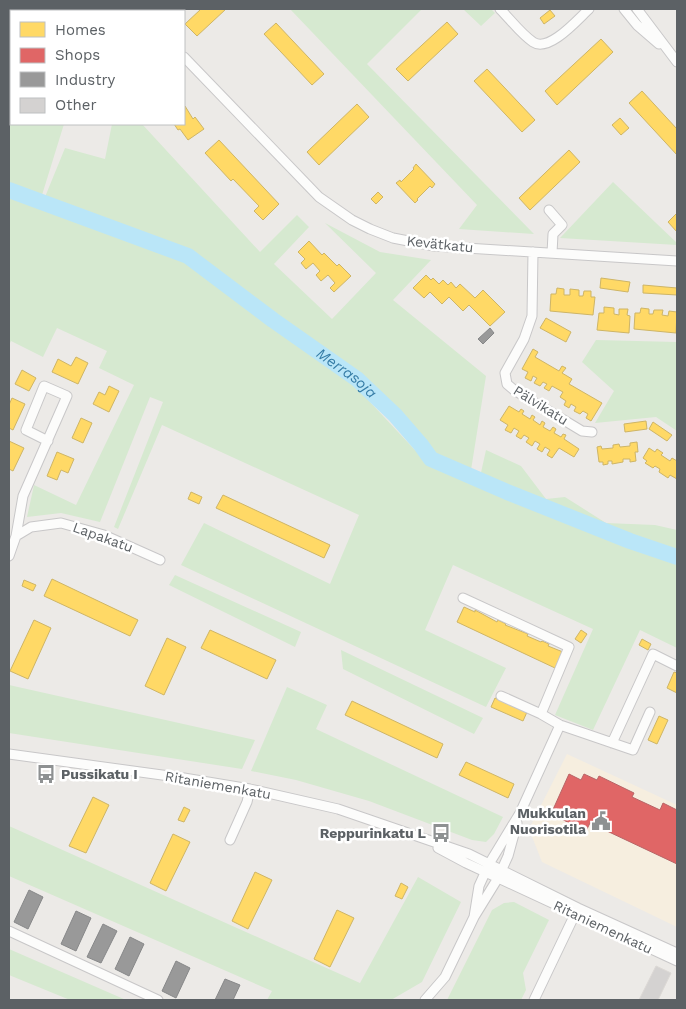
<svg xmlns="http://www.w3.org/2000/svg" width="686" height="1009" viewBox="0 0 686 1009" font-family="'Work Sans',sans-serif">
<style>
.commercial{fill:#f6eedf}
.green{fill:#d6e9d0}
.homes{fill:#ffd966;stroke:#ceb566}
.shops{fill:#e06666;stroke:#b86466}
.industry{fill:#999;stroke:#878889}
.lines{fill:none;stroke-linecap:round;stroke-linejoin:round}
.river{stroke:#bae6f8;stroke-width:16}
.building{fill:#d4d2d1;stroke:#dcd9d5}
.minor-casing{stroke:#c8c7c8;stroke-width:11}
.minor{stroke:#fcfcfb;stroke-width:9}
.labels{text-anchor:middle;stroke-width:5;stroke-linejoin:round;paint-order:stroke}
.street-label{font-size:14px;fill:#5c6165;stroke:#fff}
.poi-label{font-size:14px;font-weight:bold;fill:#5c6165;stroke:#fff;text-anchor:end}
.water-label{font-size:15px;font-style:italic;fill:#357ca6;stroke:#fff}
</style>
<rect width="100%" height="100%" fill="#eceae7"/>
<!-- commercial -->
<path class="commercial" d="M567 754 677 805V927L542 862 529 829Z"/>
<!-- green -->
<path class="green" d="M290 9H422L367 64 534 234 459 229 477 205Z
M463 9H491L495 13 481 26Z
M9 57H11V124H64L38 208 186 262 354 385 428 464 478 486 486 450 521 466 546 499 565 497 606 523 655 525 677 530V648L640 630 593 730 555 715 593 629 453 565 425 630 506 668 486 707 181 565 204 523 330 584 359 515 162 425 118 529 114 527 163 402 150 397 100 522 61 513 27 517 34 485 76 505 134 385 99 368 107 351 57 328 43 357 11 341 9 345Z
M112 124H142L260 252 297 215 309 227 274 264 332 319 376 273 325 223 380 252 431 260 393 300 486 376 471 470 433 454 378 392 359 375 189 251 45 197 65 148 105 159Z
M613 182 677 243V245L560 238Z
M596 340 677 342 676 377 677 379V431L656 417 595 423 614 391 582 362Z
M175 575 301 632 295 647 169 585Z
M341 650 483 718 474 734 343 669Z
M9 685 255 740 242 769 9 733Z
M287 687 327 705 316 729 503 817 494 834 486 842 472 840 369 801 296 780 251 771Z
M9 826 360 983 418 877 461 902 422 982 391 1000H267L272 991 9 876Z
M514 902 549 920 523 973 526 990 521 1000H447L492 910 504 903Z
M9 949 126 1000H70L9 975Z"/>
<!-- homes -->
<path class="homes" d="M201 9H226L197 36 185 24Z
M550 10 555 16 544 24 540 18Z
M447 22 458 34 408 81 396 69Z
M276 23 324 74 312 85 264 34Z
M601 39 613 52 557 105 545 91Z
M487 69 535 120 522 132 474 81Z
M642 91 677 129V155L629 103Z
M357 104 369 117 319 165 307 152Z
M185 106 193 119 195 117 204 129 188 140 180 129 178 130 174 124H184Z
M620 118 629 128 621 135 612 125Z
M219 140 279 204 263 220 254 211 259 206 233 179 231 181 205 153Z
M569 150 580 162 530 210 519 198Z
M416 164 435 184 432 188 430 186 417 199 418 200 415 203 396 183 400 180 401 182 414 169 413 168Z
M378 192 383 197 376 204 371 199Z
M677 213V232L668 222Z
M309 241 322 255 324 253 337 266 339 264 351 276 334 292 330 288 335 283 328 275 321 281 316 275 320 271 313 263 306 269 301 263 305 259 298 252Z
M426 275 431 280 433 278 439 284 443 280 448 285 451 282 456 288 460 284 475 298 483 290 505 312 490 326 469 305 463 311 449 297 442 304 430 292 424 298 413 288Z
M601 278 630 282 628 292 600 288Z
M643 285 677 288V295L643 293Z
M557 288 564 289V295H570V289L579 290V296H583L584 291H591V297H595L593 315 550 311 551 294H556Z
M604 307 614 308V314L619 315V309H628L627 315 630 316 629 333 597 330 599 313H604Z
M641 308 649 309V314H653L654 310H663L662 315 668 316 669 311 677 312 676 333 634 329 635 313H640Z
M546 318 571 332 566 342 540 328Z
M533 349 538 352 535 357 559 371 562 366 566 368 562 373 572 379 569 384 602 403 591 421 586 418 588 414 583 411 580 414 574 411 576 407 571 404 569 408 564 405 566 401 560 397 563 392 552 386 549 391 544 388 547 384 543 382 540 386 534 383 537 378 533 376 531 381 525 378 528 372 522 369Z
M76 357 88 363 78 384 52 372 58 359 71 366Z
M22 370 36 378 29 391 15 384Z
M109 386 119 391 109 412 93 404 99 392 105 395Z
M12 398 25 404 13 430 9 428V405Z
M509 406 519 412 521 409 524 411 522 414 530 419 532 415 535 417 533 420 540 425 542 421 545 423 543 427 550 431 553 427 556 429 554 433 561 437 563 434 566 435 564 439 579 449 574 457 559 448 552 458 547 455 550 450 545 447 542 452 537 449 540 444 535 441 532 446 526 442 529 438 524 435 521 439 516 436 519 431 514 428 511 433 505 430 508 425 500 420Z
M81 418 92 423 83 443 72 438Z
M646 421 647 429 625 432 624 424Z
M653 422 672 435 667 441 649 429Z
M9 441 24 448 13 471 9 469Z
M637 442 638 452H635L636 461 630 462V459H623V462L612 464V461H608V464L603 465V462H599L597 447 601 446 602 449 613 448V445L619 444 620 447 630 446V443Z
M649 448 655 452 657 449 663 453 661 455 670 461 672 458 677 461V479L670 475 668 478 659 472 660 469 655 466 653 468 645 463 647 461 643 458Z
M57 452 74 459 68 473 61 470 57 480 47 476Z
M191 492 202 497 199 504 188 499Z
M223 495 330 545 324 558 216 508Z
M52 579 138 620 130 636 44 596Z
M24 580 36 585 33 591 22 586Z
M464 607 475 612V610L497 622 498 620 506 624 505 625 528 634 527 636 541 642 542 641 549 644 548 646 563 652 555 668 457 622Z
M34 620 51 628 28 679 10 671Z
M210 630 276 660 267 679 201 648Z
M581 630 587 634 581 643 575 639Z
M167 638 186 647 164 695 145 686Z
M642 639 651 644 648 650 639 645Z
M674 672 677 673V693L667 688Z
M495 698 527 712 523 721 491 707Z
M352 701 443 744 437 758 345 715Z
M659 716 668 720 657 744 648 740Z
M466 762 514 784 508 798 459 775Z
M93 797 109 805 86 853 69 846Z
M184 807 190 810 184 822 178 820Z
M173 834 190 842 166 891 150 883Z
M255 872 272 880 248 929 232 921Z
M401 883 408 887 402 899 395 896Z
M337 910 354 918 330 967 314 959Z"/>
<!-- shops -->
<path class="shops" d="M569 774 581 780 584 774 597 780 599 776 634 793 632 797 660 810 663 803 677 810V864L590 823 586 831 551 814Z"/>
<!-- industry -->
<path class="industry" d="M490 328 494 333 483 344 478 339Z
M29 890 43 897 28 929 14 922Z
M76 911 91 918 76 951 61 944Z
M103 924 117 931 101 963 87 957Z
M130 937 144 944 129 976 115 969Z
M176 961 190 968 176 998 162 991Z
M225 979 240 985 233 1000H215Z"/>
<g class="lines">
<!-- river -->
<path class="river" id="s1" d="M9 190 188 256 273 320 357 379 395 415 421 445 431 459 507 492 630 541 677 557"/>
</g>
<!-- building -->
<path class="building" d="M656 966 671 973 658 1000H639Z"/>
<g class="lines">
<!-- minor casing -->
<g class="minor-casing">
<path id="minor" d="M127 9 132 11
M500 9C510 19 521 34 533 42 549 53 578 19 589 9
M624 9 637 25 659 44
M637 9 677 62
M184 57 319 197 352 220 370 229 393 238 434 246 677 261
M549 210 562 225 553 234 552 253
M533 252 532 316 524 339 505 373 507 384 514 390 582 431 592 432
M16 536 31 527 61 523 104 535 160 560
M9 556 16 536 23 496 67 396 44 386 26 430 48 441
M463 598 569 647 541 714
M501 696 541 714 560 725 633 750 650 712
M612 743 653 654 677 666
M9 754 184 778 250 789 338 809 469 854 578 908 677 953
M230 840 247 802 250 789
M438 848 466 863 677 961
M474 917 479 886 489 864 520 813 560 725
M9 931 158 1000
M425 1000 445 977 474 917 498 878 508 856 517 823
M534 1000 577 910"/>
</g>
<!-- minor -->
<use href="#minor" class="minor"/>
</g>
<!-- icons -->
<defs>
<g id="bus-bare" transform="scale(1.5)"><path d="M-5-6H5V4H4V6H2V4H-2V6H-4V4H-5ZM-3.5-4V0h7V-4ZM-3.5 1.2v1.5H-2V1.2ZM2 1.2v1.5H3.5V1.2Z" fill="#8e9192" stroke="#fff" stroke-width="2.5" paint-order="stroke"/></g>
<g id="civic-bare" transform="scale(1.5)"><path d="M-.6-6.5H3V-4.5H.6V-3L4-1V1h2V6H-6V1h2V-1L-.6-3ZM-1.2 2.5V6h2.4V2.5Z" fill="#8e9192" stroke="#fff" stroke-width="2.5" paint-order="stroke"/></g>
</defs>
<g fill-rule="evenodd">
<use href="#bus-bare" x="46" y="774"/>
<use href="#civic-bare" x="601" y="821"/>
<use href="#bus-bare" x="441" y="833"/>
</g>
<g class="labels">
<!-- street labels -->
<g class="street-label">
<text transform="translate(440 244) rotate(6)" y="5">Kevätkatu</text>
<text transform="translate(541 405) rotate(32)" y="5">Pälvikatu</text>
<text transform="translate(103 537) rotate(20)" y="5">Lapakatu</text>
<text transform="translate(218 785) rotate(10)" y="5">Ritaniemenkatu</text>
<text transform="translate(603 927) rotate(25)" y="5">Ritaniemenkatu</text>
</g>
<!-- poi labels -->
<g class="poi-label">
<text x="61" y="779" text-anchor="start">Pussikatu I</text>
<text x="586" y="818">Mukkulan<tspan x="586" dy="16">Nuorisotila</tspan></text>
<text x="426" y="838">Reppurinkatu L</text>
</g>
<!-- water labels -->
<g class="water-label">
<text dy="5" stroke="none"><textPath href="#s1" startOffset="388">Merrasoja</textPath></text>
</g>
</g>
<!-- border -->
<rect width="686" height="1009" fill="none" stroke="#5c6165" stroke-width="20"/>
<!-- legend -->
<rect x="10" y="10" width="175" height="115" fill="#ffffff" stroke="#bec0c1"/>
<rect x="20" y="22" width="25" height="15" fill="#ffd966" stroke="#bec0c1"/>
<text x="55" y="35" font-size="15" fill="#5c6165">Homes</text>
<rect x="20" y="48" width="25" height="15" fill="#e06666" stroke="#bec0c1"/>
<text x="55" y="60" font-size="15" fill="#5c6165">Shops</text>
<rect x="20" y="72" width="25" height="15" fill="#999999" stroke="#bec0c1"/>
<text x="55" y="85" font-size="15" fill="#5c6165">Industry</text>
<rect x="20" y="98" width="25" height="15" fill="#d4d2d1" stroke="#bec0c1"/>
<text x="55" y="110" font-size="15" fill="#5c6165">Other</text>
</svg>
